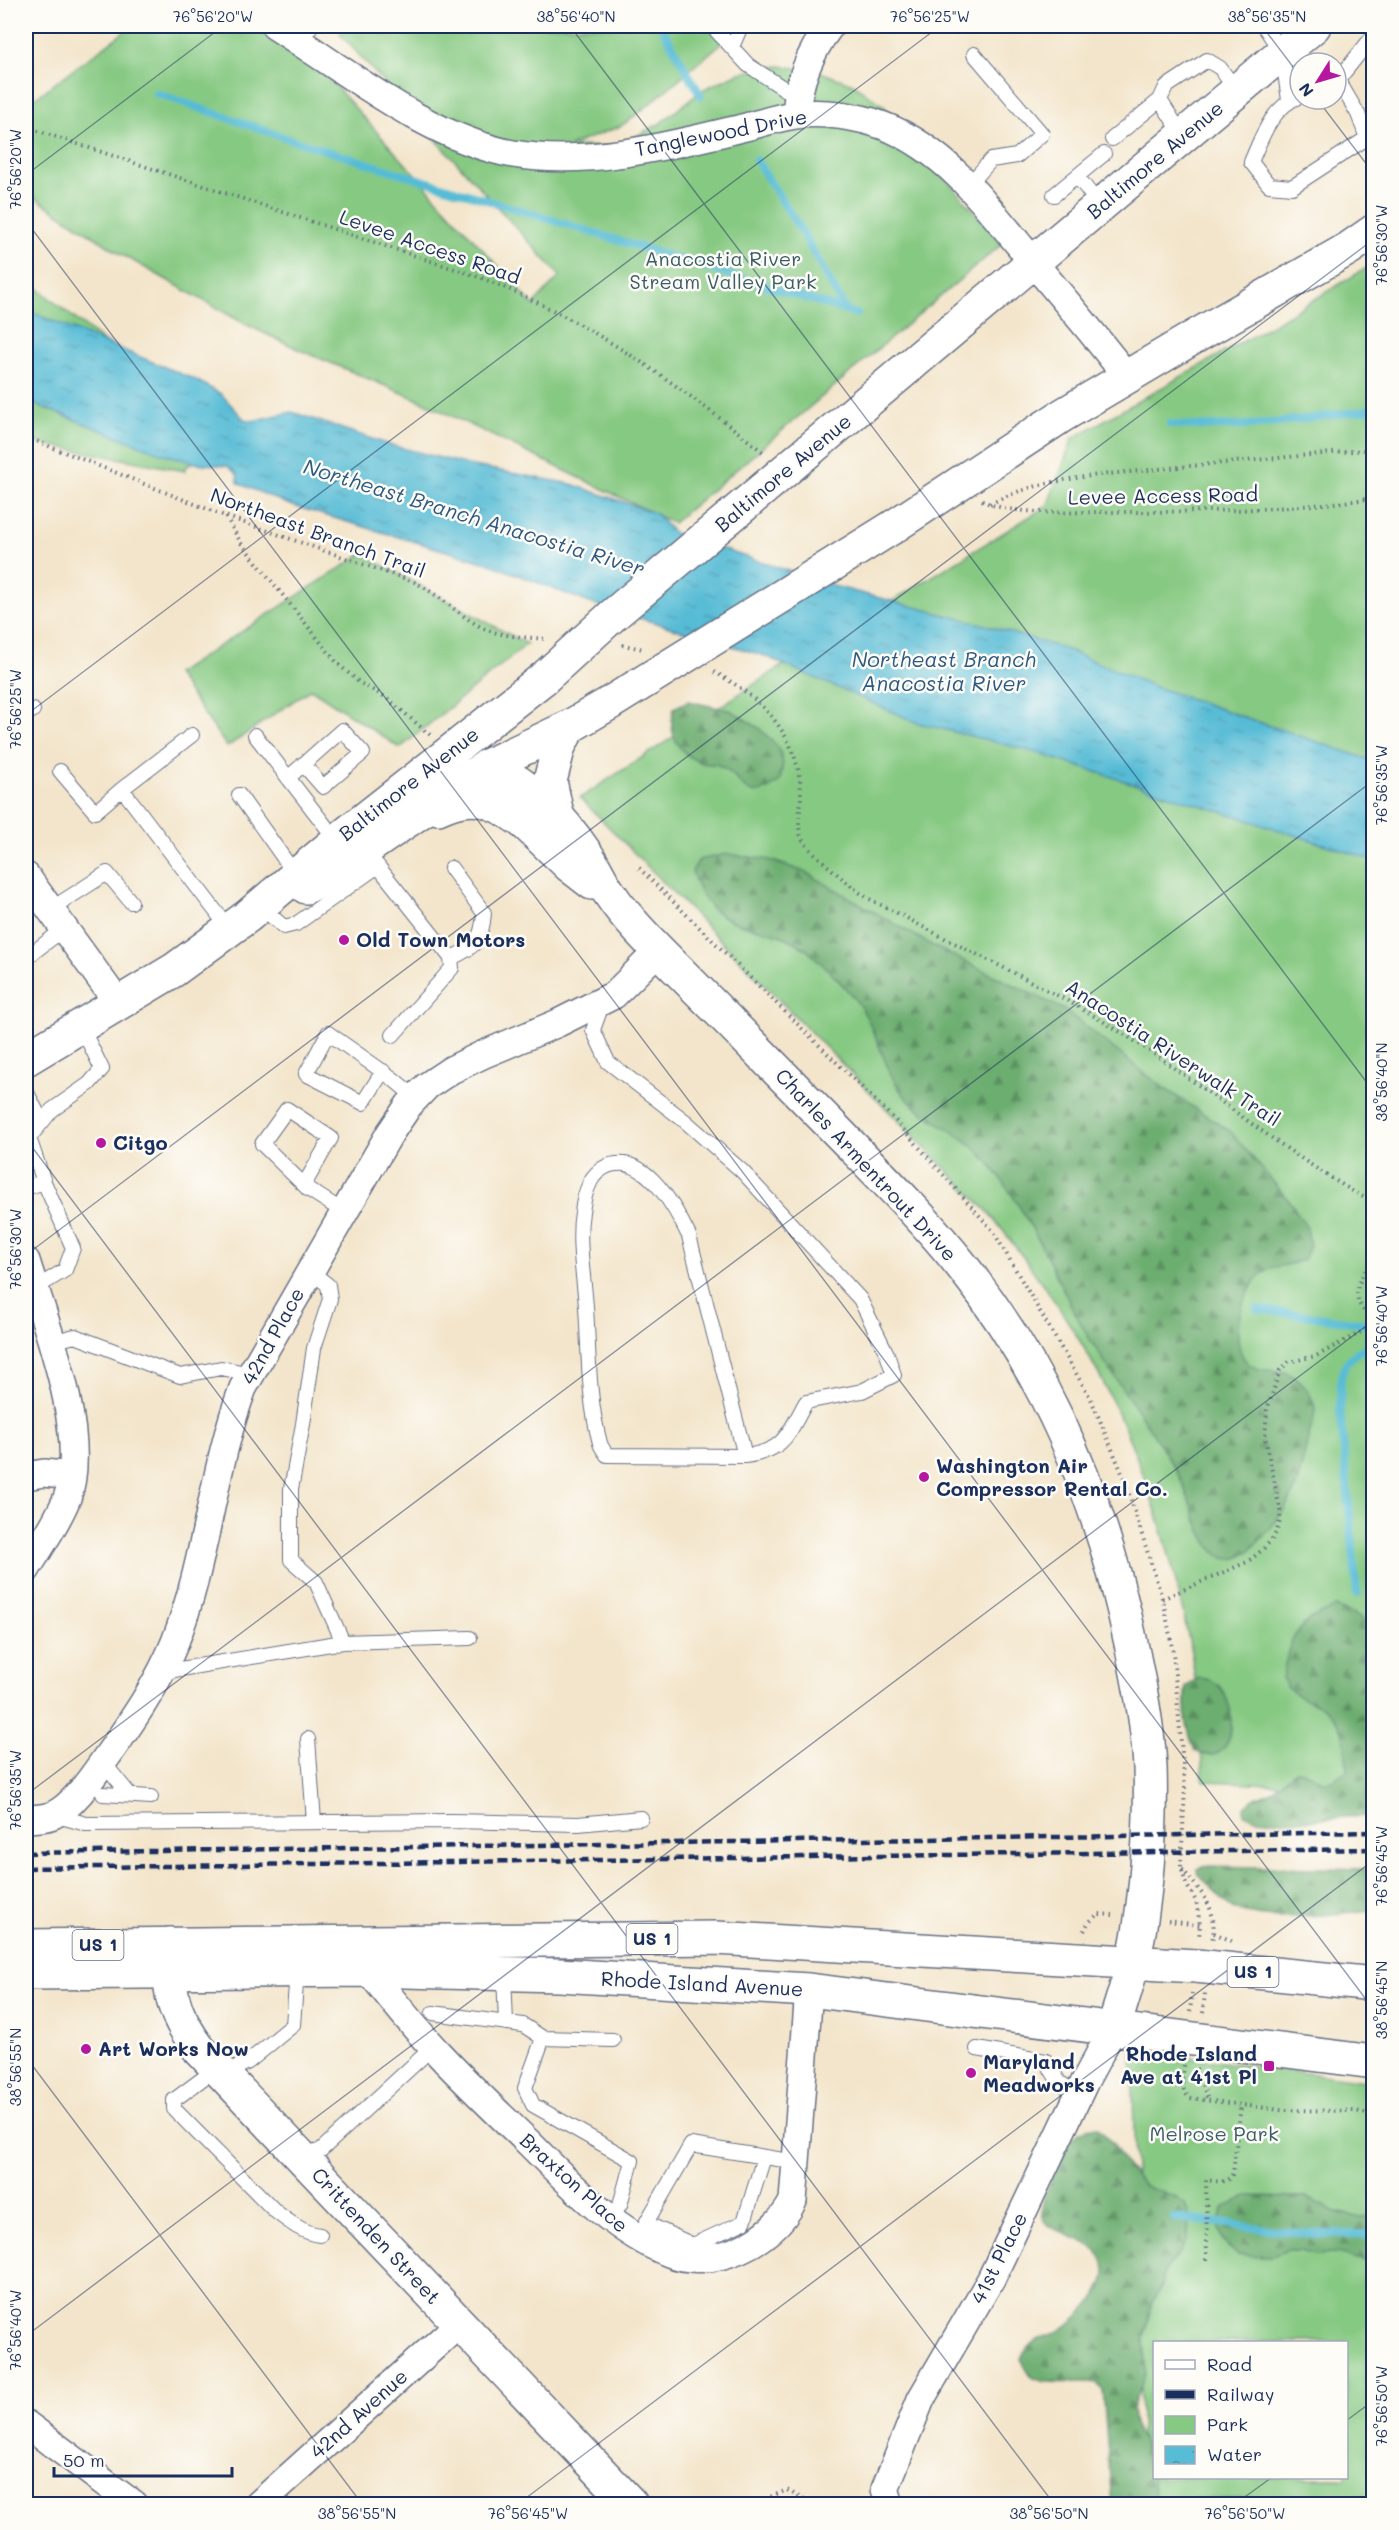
<svg xmlns="http://www.w3.org/2000/svg" width="1399" height="2530" viewBox="0 0 1399 2530" font-family="Mali,sans-serif">
<style>
.green{fill:#86c982;stroke:#507c70;stroke-width:1.5;fill-rule:evenodd}
.forest{fill:url(#forest-firs);stroke:#446e67;stroke-width:1.5}
.water{fill:url(#water-ripples);stroke:#39769a;stroke-width:1.5}
.lines{fill:none;stroke-linecap:round;stroke-linejoin:round}
.stream{stroke:#57bcd5;stroke-width:8}
.lane-casing{stroke:#676f84;stroke-width:16}
.street-casing{stroke:#676f84;stroke-width:30}
.secondary-casing{stroke:#676f84;stroke-width:36}
.primary-casing{stroke:#676f84;stroke-width:36}
.path{stroke:#676f84;stroke-width:4;stroke-dasharray:1.5 4.5;stroke-linecap:butt}
.lane{stroke:#fff;stroke-width:14}
.street{stroke:#fff;stroke-width:27}
.secondary{stroke:#fff;stroke-width:33}
.primary{stroke:#fff;stroke-width:33}
.rail{stroke:#1b2f5e;stroke-width:4.5;stroke-dasharray:9 4.5;stroke-linecap:butt}
.primary-bridge-casing{stroke:#676f84;stroke-width:36;stroke-linecap:butt}
.primary-bridge{stroke:#fff;stroke-width:33}
.ticks{fill:none;stroke:#1b2f5e;stroke-width:1.5;stroke-opacity:0.45}
.poi-dot{fill:#b5179e;stroke:#fdfcf7;stroke-width:2}
.labels{text-anchor:middle;stroke-width:5;stroke-linejoin:round;paint-order:stroke}
.shield{fill:#fdfcf7;stroke:#5f6c8c;stroke-width:1.5}
.shield-label{font-size:18px;font-weight:bold;fill:#1b2f5e}
.street-label{font-size:20px;fill:#1b2f5e;stroke:#fdfcf7}
.park-label{font-size:20px;fill:#3b5d69;stroke:#fdfcf7}
.poi-label{font-size:20px;font-weight:bold;fill:#1b2f5e;stroke:#fdfcf7;text-anchor:start}
.water-label{font-size:21px;font-style:italic;fill:#2d5982;stroke:#fdfcf7}
.neatline{fill:none;stroke:#1b2f5e;stroke-width:2}
.ticks-label{font-size:15px;text-anchor:middle;fill:#1b2f5e}
</style>
<defs>
<pattern id="forest-firs" width="22" height="20" patternUnits="userSpaceOnUse" patternTransform="scale(1.5)"><rect width="22" height="20" fill="#6cad70"/><path d="M5 1l3.5 6h-7zM16 11l3.5 6h-7z" fill="#588d5f"/></pattern>
<pattern id="water-ripples" width="26" height="14" patternUnits="userSpaceOnUse" patternTransform="scale(1.5)"><rect width="26" height="14" fill="#57bcd5"/><path d="M2 4q2-2 4 0t4 0M15 11q2-2 4 0t4 0" fill="none" stroke="#4799b0"/></pattern>
</defs>
<rect width="100%" height="100%" fill="#fdfcf7"/>
<filter id="ink" filterUnits="userSpaceOnUse"><feTurbulence type="fractalNoise" baseFrequency=".0167" numOctaves="2"/><feDisplacementMap in="SourceGraphic" scale="12" xChannelSelector="R" yChannelSelector="G"/><feConvolveMatrix kernelMatrix="1 2 1 2 8 2 1 2 1" color-interpolation-filters="sRGB"/></filter>
<filter id="wash" filterUnits="userSpaceOnUse"><feTurbulence type="fractalNoise" baseFrequency=".008" numOctaves="4" result="noise"/><feDisplacementMap in="SourceGraphic" scale="24" xChannelSelector="R" yChannelSelector="G"/><feGaussianBlur stdDeviation="1.35" result="paint"/><feColorMatrix in="noise" values="0 0 0 0 0 0 0 0 0 0 0 0 0 0 0 0 0 1.4 0 .05"/><feComposite in="paint" operator="in"/></filter>
<g filter="url(#wash)">
<rect width="100%" height="100%" fill="#f3e5cb"/>
<!-- green -->
<path class="green" d="M132 26H261L322 71 533 305 560 276 340 34 348 26H742L640 112 621 126 569 146 616 147 659 124 704 89 739 73 779 66 815 70 853 84 884 106 1002 244 673 523 419 400 300 350 247 325 119 253 26 192V105Z
M1373 264V1788L1203 1781C1200 1736 1198 1690 1190 1646 1169 1536 1132 1423 1072 1328 1047 1288 1019 1251 990 1214L580 798 788 662 897 603 892 601 1047 506 1073 438 1265 329Z
M26 279 223 438 184 469 185 471 26 441Z
M362 554 527 644 400 748 311 689 227 747 176 674Z
M1132 2050 1373 2082V2496L1143 2501ZM1154 2342H1346V2478H1154Z"/>
<!-- forest -->
<path class="forest" d="M688 701 732 711 759 728 779 748 783 763 780 781C742 810 745 776 720 766 714 763 707 765 702 763 677 754 667 732 674 708Z
M727 854 770 860 807 873 933 946 1063 1009 1165 1089 1230 1131 1291 1203 1307 1228 1310 1246 1304 1259C1292 1265 1276 1266 1267 1270 1242 1283 1226 1345 1249 1364 1261 1373 1276 1368 1287 1373 1300 1378 1313 1395 1315 1409 1315 1416 1311 1427 1309 1435 1304 1453 1301 1475 1294 1492 1286 1510 1252 1557 1233 1559 1202 1562 1192 1498 1179 1476 1150 1424 1112 1378 1082 1326 1062 1291 1048 1254 1027 1220 1018 1203 991 1162 977 1150 954 1128 924 1120 904 1095 883 1069 878 1032 860 1006 850 991 824 965 810 953 766 914 713 944 692 871L699 860Z
M1335 1607 1357 1615 1373 1629V1815C1346 1816 1263 1828 1244 1814V1807L1254 1799 1272 1791 1297 1770C1322 1773 1316 1794 1347 1771 1346 1746 1345 1718 1319 1705 1300 1697 1292 1696 1282 1678 1291 1636 1294 1624 1335 1607Z
M1199 1678C1203 1679 1210 1679 1213 1681 1242 1700 1237 1773 1195 1751 1187 1731 1182 1709 1186 1687Z
M1204 1866 1373 1869V1910C1340 1913 1260 1925 1231 1907 1219 1899 1209 1884 1198 1874V1869Z
M1097 2127 1113 2144 1128 2168 1147 2187 1176 2198 1185 2204 1189 2215 1188 2239 1183 2249 1165 2270 1160 2289 1152 2302 1143 2342 1146 2372 1132 2409 1134 2424 1142 2440 1152 2479 1156 2504H1112L1103 2391 1097 2383C1077 2379 1045 2388 1031 2376 1027 2372 1024 2364 1021 2359 1029 2336 1046 2340 1063 2328 1080 2317 1105 2293 1105 2271 1106 2235 1044 2239 1042 2213 1041 2193 1056 2170 1064 2153 1073 2134 1077 2130 1097 2127Z
M1249 2196 1306 2197 1333 2211 1361 2218 1373 2217V2264L1338 2253 1314 2254 1301 2250H1288L1273 2256 1236 2255C1218 2238 1214 2229 1224 2206Z"/>
<!-- water -->
<path class="water" d="M26 310 196 380 221 394 244 419 252 421 292 412 390 445 468 465 571 484 655 513 674 533 837 587 985 625 1062 648 1156 687 1373 761V860L1027 750 918 723 765 656 590 603 487 563 290 505 238 483 237 474 227 466 195 463 160 453 26 401Z"/>
<g class="lines">
<!-- stream -->
<path class="stream" d="M661 26 701 96
M156 93 292 140 857 314
M756 160 802 232 846 311
M1170 424C1238 432 1306 418 1374 409
M1257 1309 1374 1325
M1357 1594 1340 1408 1341 1377 1346 1363 1356 1353 1374 1343
M1174 2218C1218 2222 1261 2229 1304 2233 1327 2236 1350 2231 1374 2236"/>
</g>
</g>
<g filter="url(#ink)">
<g class="lines">
<!-- lane casing -->
<g class="lane-casing">
<path id="lane" d="M712 26 748 65 797 97
M1264 26 1282 53 1289 100
M300 41 311 26
M732 47 741 26
M1338 80 1374 35
M1300 96C1272 107 1262 136 1251 162L1269 185 1292 187 1367 138 1358 114 1338 80 1336 81
M1183 136 1160 100 1166 87 1207 60 1220 68 1237 91
M1112 139 1160 100
M1077 176 1100 206
M968 186 991 160 1017 156 1042 134 974 54
M1054 195 1104 154
M26 715 33 710
M192 735 122 789 230 930
M255 735 337 841
M60 771 95 812 122 789
M288 778 342 730 363 753 323 787 303 764
M239 795 295 874
M365 850 451 958 452 968 393 1035
M451 868 484 913C482 940 476 947 451 958
M51 909 107 873 131 902
M263 909 284 927 296 924 378 866
M26 958 65 928
M603 1002 593 1030 608 1062 685 1121 742 1171 860 1299 887 1354 894 1375 862 1391 806 1402C788 1434 785 1451 745 1456L607 1455C604 1451 601 1447 600 1443 588 1400 589 1352 586 1307 584 1277 577 1242 582 1212 583 1204 585 1193 589 1185 593 1174 604 1165 616 1164 649 1159 677 1211 689 1236L745 1456
M383 1071 363 1103 306 1074 328 1033 392 1078 416 1098
M26 1091 42 1122
M304 1185 331 1138 287 1109 262 1144 304 1185 308 1189 344 1212
M26 1188 44 1182
M310 1271 328 1285 330 1299 314 1348 303 1424 291 1489V1560L316 1582 343 1642 470 1638
M34 1289 65 1270 73 1248 44 1182 29 1138 52 1110 89 1084 102 1069 81 1026
M51 1342 75 1336 180 1376 221 1368 251 1374
M162 1672 343 1642
M308 1739 314 1822
M103 1762 130 1795
M103 1794 151 1797
M54 1815 86 1824 453 1821 578 1824 641 1818
M504 1974 506 2023
M433 2013 523 2025 543 2038 613 2040
M543 2038 525 2088 533 2105 632 2161 620 2205
M977 2049 1046 2061 1059 2082 1079 2095
M217 2068 174 2100V2109L275 2211C289 2222 303 2233 320 2235
M224 2074 248 2062 293 2025 297 1971
M302 2157 321 2150 433 2047
M764 2157 744 2222 693 2245 646 2223 691 2145 796 2162"/>
</g>
<!-- street casing -->
<g class="street-casing">
<path id="street" d="M275 26C345 70 430 139 513 154 590 167 672 145 746 127 762 123 779 117 795 115 823 111 858 116 884 126 950 151 995 216 1038 268 1068 304 1099 340 1127 377
M796 115C798 81 810 52 830 26
M26 876 118 1003
M26 1261C45 1322 90 1436 67 1498 57 1523 40 1547 26 1570
M26 1476 44 1473 72 1476
M26 1816 31 1819C38 1818 47 1818 53 1815 74 1806 95 1773 108 1755 133 1720 159 1682 175 1642 207 1560 212 1470 243 1388L390 1133 409 1105 427 1086 451 1070 482 1055 558 1023 614 995 659 950
M368 1970C391 1998 414 2028 439 2054 468 2085 499 2114 530 2144 571 2185 614 2231 669 2253 713 2271 773 2242 793 2201L809 1990
M26 2424 133 2504
M259 2504 459 2324
M890 2504 885 2489 921 2399 991 2279 1086 2079 1114 2027"/>
</g>
<!-- secondary casing -->
<g class="secondary-casing">
<path id="secondary" d="M487 766C529 782 562 818 587 855 595 867 601 882 610 894 626 918 649 941 670 962 725 1017 779 1072 834 1128 878 1173 923 1217 962 1266 1050 1377 1104 1509 1132 1648 1140 1687 1148 1727 1150 1767 1152 1824 1146 1906 1133 1962 1128 1984 1120 2006 1114 2027
M506 805 570 866 592 883
M170 1944C169 1993 170 2009 199 2049L631 2504"/>
</g>
<!-- primary casing -->
<g class="primary-casing">
<path id="primary" d="M893 527 1063 415 1196 336 1348 249 1374 231
M612 616 1314 26
M438 808C475 790 495 801 526 824
M558 819 550 781 559 746 569 727
M306 887 324 878 487 766 569 727 610 703
M26 1059 174 970 248 916 337 841 544 678
M26 1946 716 1938 1196 1966 1374 1984
M26 1973 368 1970 559 1975 809 1990 1374 2062"/>
</g>
<!-- path -->
<path class="path" d="M26 127 476 276C584 317 673 380 763 452
M26 437 225 516 414 582C439 594 457 614 481 627 501 637 524 637 546 639
M982 500C1006 516 1074 512 1104 512 1194 512 1283 511 1374 498
M990 504C1040 477 1104 475 1159 469 1231 462 1302 456 1374 449
M226 517 241 543 338 664 360 683 387 698 430 735
M622 645 644 649
M714 672C762 697 800 737 801 794 801 808 796 826 802 839 806 848 845 881 855 889 871 902 895 911 914 922 975 955 1039 983 1099 1019 1193 1074 1278 1151 1374 1203
M639 868 895 1120 993 1231 1091 1399 1124 1478 1164 1604 1173 1652 1185 1787 1181 1867 1186 1884 1196 1901 1200 1925 1199 1938
M1162 1599 1247 1562C1265 1549 1283 1533 1280 1509L1265 1438 1267 1410 1280 1370 1289 1362 1316 1356 1369 1328C1372 1316 1364 1313 1359 1303 1352 1287 1366 1271 1374 1258
M1182 1869C1202 1893 1219 1909 1212 1941
M1168 1921 1200 1925
M1084 1931 1088 1923 1098 1914 1113 1915
M1214 1933 1232 1941
M1190 2012 1192 1993
M1203 2013 1205 1993
M1184 2065C1183 2077 1179 2089 1190 2098L1280 2110 1356 2111 1374 2116
M1196 2068 1208 2100
M1207 2260 1206 2180C1217 2181 1227 2185 1233 2173L1241 2105
M762 2504 765 2499 787 2490 811 2504"/>
<!-- lane -->
<use href="#lane" class="lane"/>
<!-- street -->
<use href="#street" class="street"/>
<!-- secondary -->
<use href="#secondary" class="secondary"/>
<!-- primary -->
<use href="#primary" class="primary"/>
<!-- rail -->
<path class="rail" d="M26 1853 1374 1832
M26 1868 1374 1849"/>
<!-- primary-bridge casing -->
<g class="primary-bridge-casing">
<path id="primary-bridge" d="M544 678 612 616
M610 703 893 527"/>
</g>
<!-- primary-bridge -->
<use href="#primary-bridge" class="primary-bridge"/>
</g>
</g>
<!-- ticks -->
<path class="ticks" d="M570 26 1374 1092M1262 26 1300 76M1317 99 1374 174M26 175 223 26M26 221 1374 2010M26 715 940 26M26 1139 1054 2504M26 1255 1374 239M26 1795 1374 780M26 2057 362 2504M26 2336 1374 1320M1346 2421 1374 2400M518 2504 1374 1860M1235 2504 1271 2478"/>
<!-- markers -->
<g class="poi-dot">
<circle cx="344" cy="940" r="6"/>
<circle cx="101" cy="1143" r="6"/>
<circle cx="924" cy="1477" r="6"/>
<circle cx="86" cy="2049" r="6"/>
<rect x="1263" y="2060" width="12" height="12" rx="3"/>
<circle cx="971" cy="2073" r="6"/>
</g>
<g class="labels">
<!-- shield labels -->
<g class="shield">
<rect x="626.5" y="1924" width="51" height="30" rx="4.5"/>
<rect x="72.5" y="1930" width="51" height="30" rx="4.5"/>
<rect x="1227.5" y="1957" width="51" height="30" rx="4.5"/>
</g>
<g class="shield-label">
<text x="652" y="1945">US 1</text>
<text x="98" y="1951">US 1</text>
<text x="1253" y="1978">US 1</text>
</g>
<!-- street labels -->
<g class="street-label">
<text transform="translate(721 133) rotate(-11)" y="7">Tanglewood Drive</text>
<text transform="translate(1155 160) rotate(-40)" y="7">Baltimore Avenue</text>
<text transform="translate(430 247) rotate(19)" y="7">Levee Access Road</text>
<text transform="translate(783 473) rotate(-40)" y="7">Baltimore Avenue</text>
<text transform="translate(1163 496) rotate(-1)" y="7">Levee Access Road</text>
<text transform="translate(318 533) rotate(20)" y="7">Northeast Branch Trail</text>
<text transform="translate(409 784) rotate(-38)" y="7">Baltimore Avenue</text>
<text transform="translate(1173 1053) rotate(33)" y="7">Anacostia Riverwalk Trail</text>
<text transform="translate(866 1165) rotate(47)" y="7">Charles Armentrout Drive</text>
<text transform="translate(273 1336) rotate(-61)" y="7">42nd Place</text>
<text transform="translate(702 1984) rotate(3)" y="7">Rhode Island Avenue</text>
<text transform="translate(574 2183) rotate(42)" y="7">Braxton Place</text>
<text transform="translate(376 2236) rotate(47)" y="7">Crittenden Street</text>
<text transform="translate(999 2258) rotate(-63)" y="7">41st Place</text>
<text transform="translate(359 2414) rotate(-42)" y="7">42nd Avenue</text>
</g>
<!-- park labels -->
<g class="park-label">
<text x="723" y="266">Anacostia River<tspan x="723" dy="23">Stream Valley Park</tspan></text>
<text x="1214" y="2141">Melrose Park</text>
</g>
<!-- poi labels -->
<g class="poi-label">
<text x="356" y="947">Old Town Motors</text>
<text x="113" y="1150">Citgo</text>
<text x="936" y="1473">Washington Air<tspan x="936" dy="23">Compressor Rental Co.</tspan></text>
<text x="98" y="2056">Art Works Now</text>
<text x="1257" y="2061" text-anchor="end">Rhode Island<tspan x="1257" dy="23">Ave at 41st Pl</tspan></text>
<text x="983" y="2069">Maryland<tspan x="983" dy="23">Meadworks</tspan></text>
</g>
<!-- water labels -->
<g class="water-label">
<text transform="translate(474 518) rotate(17)" y="7">Northeast Branch Anacostia River</text>
<text x="944" y="667">Northeast Branch<tspan x="944" dy="24">Anacostia River</tspan></text>
</g>
</g>
<!-- margin -->
<rect width="1399" height="2530" fill="none" stroke="#fdfcf7" stroke-width="66"/>
<!-- legend -->
<rect x="1153" y="2341" width="195" height="138" fill="#fdfcf7" stroke="#a3aaba" stroke-width="1.5"/>
<rect x="1165" y="2360" width="30" height="9" fill="#ffffff" stroke="#a3aaba" stroke-width="1.5"/>
<text x="1207" y="2371" font-size="18" fill="#1b2f5e">Road</text>
<rect x="1165" y="2390" width="30" height="9" fill="#1b2f5e" stroke="#a3aaba" stroke-width="1.5"/>
<text x="1207" y="2401" font-size="18" fill="#1b2f5e">Railway</text>
<rect x="1165" y="2416" width="30" height="18" fill="#86c982" stroke="#a3aaba" stroke-width="1.5"/>
<text x="1207" y="2431" font-size="18" fill="#1b2f5e">Park</text>
<rect x="1165" y="2446" width="30" height="18" fill="url(#water-ripples)" stroke="#a3aaba" stroke-width="1.5"/>
<text x="1207" y="2461" font-size="18" fill="#1b2f5e">Water</text>
<!-- north arrow -->
<g transform="translate(1318 81) rotate(233)"><circle r="28" fill="#fdfcf7" stroke="#a3aaba" stroke-width="1.5"/>
<path d="M0-4.5L10 22L0 15L-10 22Z" fill="#b5179e"/>
<text y="-9" font-size="16" font-weight="bold" text-anchor="middle" fill="#1b2f5e">N</text>
</g>
<!-- scale -->
<path d="M54 2467v9h178v-9" fill="none" stroke="#1b2f5e" stroke-width="3"/>
<text x="63" y="2467" font-size="18" fill="#1b2f5e" stroke="#fdfcf7" stroke-width="4.5" paint-order="stroke">50 m</text>
<rect x="33" y="33" width="1333" height="2464" class="neatline"/>
<g class="ticks-label">
<text x="213" y="22">76°56'20"W</text>
<text x="576" y="22">38°56'40"N</text>
<text x="930" y="22">76°56'25"W</text>
<text x="1267" y="22">38°56'35"N</text>
<text transform="translate(16 169) rotate(-90)" y="5">76°56'20"W</text>
<text transform="translate(1382 245) rotate(-90)" y="5">76°56'30"W</text>
<text transform="translate(16 709) rotate(-90)" y="5">76°56'25"W</text>
<text transform="translate(1382 785) rotate(-90)" y="5">76°56'35"W</text>
<text transform="translate(1382 1082) rotate(-90)" y="5">38°56'40"N</text>
<text transform="translate(16 1249) rotate(-90)" y="5">76°56'30"W</text>
<text transform="translate(1382 1326) rotate(-90)" y="5">76°56'40"W</text>
<text transform="translate(16 1790) rotate(-90)" y="5">76°56'35"W</text>
<text transform="translate(1382 1866) rotate(-90)" y="5">76°56'45"W</text>
<text transform="translate(1382 2000) rotate(-90)" y="5">38°56'45"N</text>
<text transform="translate(16 2067) rotate(-90)" y="5">38°56'55"N</text>
<text transform="translate(16 2330) rotate(-90)" y="5">76°56'40"W</text>
<text transform="translate(1382 2406) rotate(-90)" y="5">76°56'50"W</text>
<text x="357" y="2519">38°56'55"N</text>
<text x="528" y="2519">76°56'45"W</text>
<text x="1049" y="2519">38°56'50"N</text>
<text x="1245" y="2519">76°56'50"W</text>
</g>
</svg>
